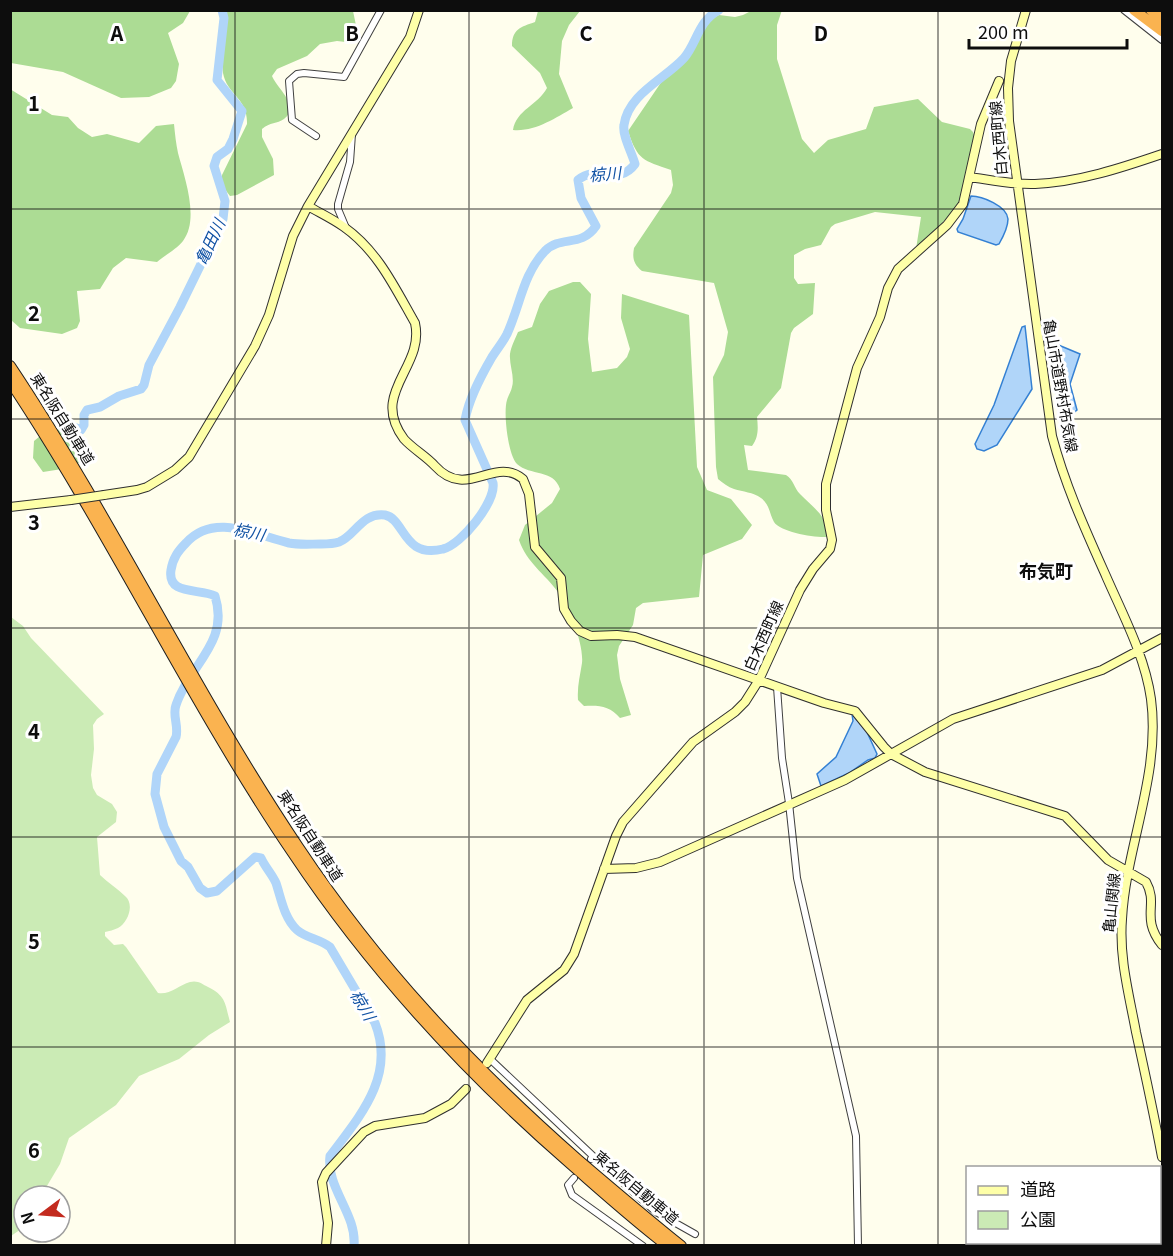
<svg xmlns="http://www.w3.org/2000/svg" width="1173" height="1256" viewBox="0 0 1173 1256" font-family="Georgia,'Noto Sans JP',serif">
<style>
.green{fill:#cbebb5}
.forest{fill:#acdc94}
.water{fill:#b0d5f9;stroke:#3480d3;stroke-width:1.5}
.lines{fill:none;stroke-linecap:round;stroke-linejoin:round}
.river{stroke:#b0d5f9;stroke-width:9}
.street-casing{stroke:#404040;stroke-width:8}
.secondary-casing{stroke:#2f2f2f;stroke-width:10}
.highway-casing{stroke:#1e1e1e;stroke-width:12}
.street{stroke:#fff;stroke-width:6}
.secondary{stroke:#feffa8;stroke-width:8}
.highway{stroke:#fab350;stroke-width:10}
.secondary-bridge-casing{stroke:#2f2f2f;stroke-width:10;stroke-linecap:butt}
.secondary-bridge{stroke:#feffa8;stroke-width:8}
.grid{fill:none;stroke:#0d0d0d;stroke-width:1.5;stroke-opacity:0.55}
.labels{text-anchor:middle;stroke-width:6;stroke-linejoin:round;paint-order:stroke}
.street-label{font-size:15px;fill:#0d0d0d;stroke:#fff}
.water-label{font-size:16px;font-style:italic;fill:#1152a4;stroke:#fff}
.quarter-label{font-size:18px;font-weight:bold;fill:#0d0d0d;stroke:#fff}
.grid-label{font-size:20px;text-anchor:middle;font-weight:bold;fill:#0d0d0d;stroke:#fff;stroke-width:6;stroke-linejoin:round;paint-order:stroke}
</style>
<rect width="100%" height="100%" fill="#fffeed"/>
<!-- green -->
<path class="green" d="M11 617 23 626 31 638 104 714 97 719 93 725 94 749 91 775 93 788 97 795 112 804 117 812 116 822 97 837 100 875C108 883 117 888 125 896 135 904 128 923 118 928 114 930 109 931 105 932V936L114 945 123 944 126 947 158 993C170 995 179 985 190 982 198 980 202 984 208 987 226 996 225 1003 230 1022L209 1035 179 1059 139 1076 116 1105 69 1138 60 1164 41 1196H24V1227L11 1236Z"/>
<!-- forest -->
<path class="forest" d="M782 10 777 25V59L802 139 814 153 828 140 866 129 874 107 918 99 942 122 970 129 973 132 976 140 960 200 954 211 916 249 921 217 875 212 835 224 831 227 821 245 805 249 794 255V278L798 284 815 283 813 314 794 328 791 333 781 388 757 417C758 427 759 437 752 446L744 445 748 470 786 475C794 480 794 488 800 494 812 507 829 516 827 537 815 538 780 532 774 522 769 513 770 505 761 498 753 492 743 492 734 489 728 487 723 483 718 479L716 467 713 377 724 355 728 332 714 283 642 271C634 264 632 259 634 248L671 193 673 185 671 170C643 160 638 161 628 131L660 84 692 44 705 22 719 15 735 17 743 15 751 11Z
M10 11H190L183 23 168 33 179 64 176 81 171 88 149 97 121 98 63 72 11 63Z
M225 11H353L358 35 355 43 337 41 320 44 307 56 277 69 272 76C276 87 301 106 284 119 277 124 270 122 262 129V137L273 159 274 175 237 195 230 196 221 184 222 175 247 124C248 98 227 95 223 73 221 59 226 31 227 15Z
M538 11H580L569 25 562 41 559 74 573 108C555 118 535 132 513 130 516 110 538 105 547 88L540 73 512 46C512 29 521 27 535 22Z
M10 89 52 115 68 117 78 128 92 137 107 134 139 143 156 126 174 124C175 134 176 144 178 153 184 176 200 219 183 241 177 249 165 255 157 262L126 258 113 268 100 289 77 291 80 321 77 328 62 334 20 328 11 320Z
M573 282H580L591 294 588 339 592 372 617 368 627 357 630 349 621 318 622 294 689 315 697 467 707 490 731 499 752 525 742 539 703 555 699 597 643 603 636 608 633 625 619 646 617 655 620 679 631 715 620 718C610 706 599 705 584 706L578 700C577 687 580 676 582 663 584 643 569 608 558 592 544 573 527 563 519 540L525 525 552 503 560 489C554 469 530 476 517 464 508 455 503 412 507 400 508 396 511 392 512 387 515 377 509 365 510 354 511 347 515 339 518 332L532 327 540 304 549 291Z
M62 428 80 453 81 462 62 469 43 472 33 458 34 441 45 432Z"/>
<!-- water -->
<path class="water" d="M971 196C982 196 1007 206 1008 219 1008 226 1003 237 999 244L996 245 958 232 957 229 963 219Z
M1025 326 1032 389 997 445 984 451 977 449 975 444 994 405 1022 327Z
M1044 339 1080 354 1070 384 1077 410 1070 416C1052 410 1056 370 1050 353 1049 348 1046 344 1044 339Z
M852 714 866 730 877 754 875 758 868 760 849 773 821 786 817 774 836 757 853 721Z"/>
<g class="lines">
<!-- river -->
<path class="river" d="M70 425 81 430 84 425V415L87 410 100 407 119 396 141 389 144 385 149 365 180 307 223 219 225 201 214 166 217 157 228 149 233 139 242 111 217 80 224 18 222 10
M354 1246C357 1214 326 1188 330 1156 360 1116 396 1076 375 1023L330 947C320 939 306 938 297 930 284 918 281 898 276 883 272 874 265 867 261 858L255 857 217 891 207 893 200 888 188 867 181 861 164 827 155 794 157 774 176 737C179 726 172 715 176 705 189 665 230 643 215 596 200 588 167 596 171 570 173 558 178 551 186 543 214 512 255 535 289 543 299 545 310 544 321 544 326 544 333 544 339 542 355 536 362 512 385 515 405 519 403 559 443 549 461 545 496 502 493 483L465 420C469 398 481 376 492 357 497 349 503 342 507 334 520 306 523 274 545 251 561 235 581 248 596 226L581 198 578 180C598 163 618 187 635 164 632 153 622 135 624 125 628 94 665 79 684 58 697 43 698 21 719 10"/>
<!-- street casing -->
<g class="street-casing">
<path id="street" d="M1124 10 1162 40
M316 136 292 120 289 81 297 74 304 73 344 77 381 10
M346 228 338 209V204L350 162 352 134
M777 687 782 758 789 803 797 878 856 1136 858 1246
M490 1059 593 1156 591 1159
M593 1156 656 1212 695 1234
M574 1178 568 1185 572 1195 643 1246
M1160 1214 1162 1212
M1012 1246 1022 1242
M1089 1246V1242"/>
</g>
<!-- secondary casing -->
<g class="secondary-casing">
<path id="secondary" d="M1026 10 1011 61 1008 88 1009 121 1052 436C1065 485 1085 529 1106 576 1123 615 1145 656 1151 699 1161 774 1126 846 1122 919 1119 958 1129 994 1136 1032 1145 1073 1154 1115 1162 1157
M970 177C991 180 1014 185 1035 184 1079 182 1121 168 1162 154
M308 206C320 213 333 219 344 227 378 251 395 288 415 323 425 368 369 392 404 439 413 449 426 456 435 466 467 501 494 455 523 479L529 494 535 547 561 578 564 609 571 621 580 631 591 636 617 635 635 637 824 703 855 711 884 747 891 754 925 772 1065 816 1108 860 1146 882C1159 905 1140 917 1162 945
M104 495 137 490 147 487 175 470 189 457 255 346 269 315 293 236 308 206 410 37 419 10
M10 507 71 500
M604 869 636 868 660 862 845 780 953 719 1102 670 1162 638
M487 1063 527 1000 564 970 574 954 616 836 623 822 693 742 735 712 745 702 759 680 800 590 813 569 830 549 832 540 826 510V484L857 368 880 317 888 288 898 269 947 225 963 204 981 124 999 81
M326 1246 328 1223 322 1182 326 1173 338 1160 364 1132 375 1126 425 1118 451 1104 466 1089"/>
</g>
<!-- highway casing -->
<g class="highway-casing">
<path id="highway" d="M1134 10 1162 31
M1151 10 1162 20
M10 366C114 522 194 692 298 847 378 967 470 1065 578 1160 612 1189 646 1218 681 1246
M10 381C112 534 190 701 293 853 371 970 465 1072 571 1164 603 1192 634 1220 668 1246"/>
</g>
<!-- street -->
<use href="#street" class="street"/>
<!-- secondary -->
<use href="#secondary" class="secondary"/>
<!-- highway -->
<use href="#highway" class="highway"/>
<!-- secondary-bridge casing -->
<g class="secondary-bridge-casing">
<path id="secondary-bridge" d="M71 500 104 495"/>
</g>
<!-- secondary-bridge -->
<use href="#secondary-bridge" class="secondary-bridge"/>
</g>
<!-- grid -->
<path class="grid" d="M235 10V1246M469 10V1246M704 10V1246M938 10V1246M10 209H1162M10 419H1162M10 628H1162M10 837H1162M10 1047H1162"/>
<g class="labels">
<!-- street labels -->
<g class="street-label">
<text transform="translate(999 138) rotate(-95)" y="5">白木西町線</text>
<text transform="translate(1060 386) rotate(80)" y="5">亀山市道野村布気線</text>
<text transform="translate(62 419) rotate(58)" y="5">東名阪自動車道</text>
<text transform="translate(764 636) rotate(-66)" y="5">白木西町線</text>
<text transform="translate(310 836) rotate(57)" y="5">東名阪自動車道</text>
<text transform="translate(1112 903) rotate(-84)" y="5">亀山関線</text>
<text transform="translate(636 1188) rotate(40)" y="5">東名阪自動車道</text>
</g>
<!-- water labels -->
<g class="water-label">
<text transform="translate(605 174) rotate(-5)" y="6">椋川</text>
<text transform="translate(210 242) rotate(-65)" y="6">亀田川</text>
<text transform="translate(249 532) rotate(11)" y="6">椋川</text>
<text transform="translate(363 1005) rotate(60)" y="6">椋川</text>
</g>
<!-- quarter labels -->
<g class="quarter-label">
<text x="1046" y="578">布気町</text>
</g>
</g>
<g class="grid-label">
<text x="117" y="41">A</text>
<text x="352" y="41">B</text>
<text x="586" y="41">C</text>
<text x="821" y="41">D</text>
<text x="34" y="111">1</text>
<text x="34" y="321">2</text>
<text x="34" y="530">3</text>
<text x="34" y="739">4</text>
<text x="34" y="949">5</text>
<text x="34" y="1158">6</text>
</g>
<!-- border -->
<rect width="1173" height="1256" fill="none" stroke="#0d0d0d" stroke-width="24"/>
<!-- legend -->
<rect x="966" y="1166" width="195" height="78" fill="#ffffff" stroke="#9e9e9e" stroke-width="1.5"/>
<rect x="978" y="1186" width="30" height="9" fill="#feffa8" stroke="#9e9e9e" stroke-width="1.5"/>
<text x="1020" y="1196" font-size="18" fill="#0d0d0d">道路</text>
<rect x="978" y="1211" width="30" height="18" fill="#cbebb5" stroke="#9e9e9e" stroke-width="1.5"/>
<text x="1020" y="1226" font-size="18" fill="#0d0d0d">公園</text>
<!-- north arrow -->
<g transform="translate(42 1214) rotate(254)"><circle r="28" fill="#ffffff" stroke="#9e9e9e" stroke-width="1.5"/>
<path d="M0-4.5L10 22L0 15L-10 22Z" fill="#c32b1f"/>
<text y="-9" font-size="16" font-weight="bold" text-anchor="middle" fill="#0d0d0d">N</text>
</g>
<!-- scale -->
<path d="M969 39v9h158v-9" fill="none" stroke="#0d0d0d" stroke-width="3"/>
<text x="978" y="39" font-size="18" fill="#0d0d0d" stroke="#ffffff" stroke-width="4.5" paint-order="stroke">200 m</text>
</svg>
